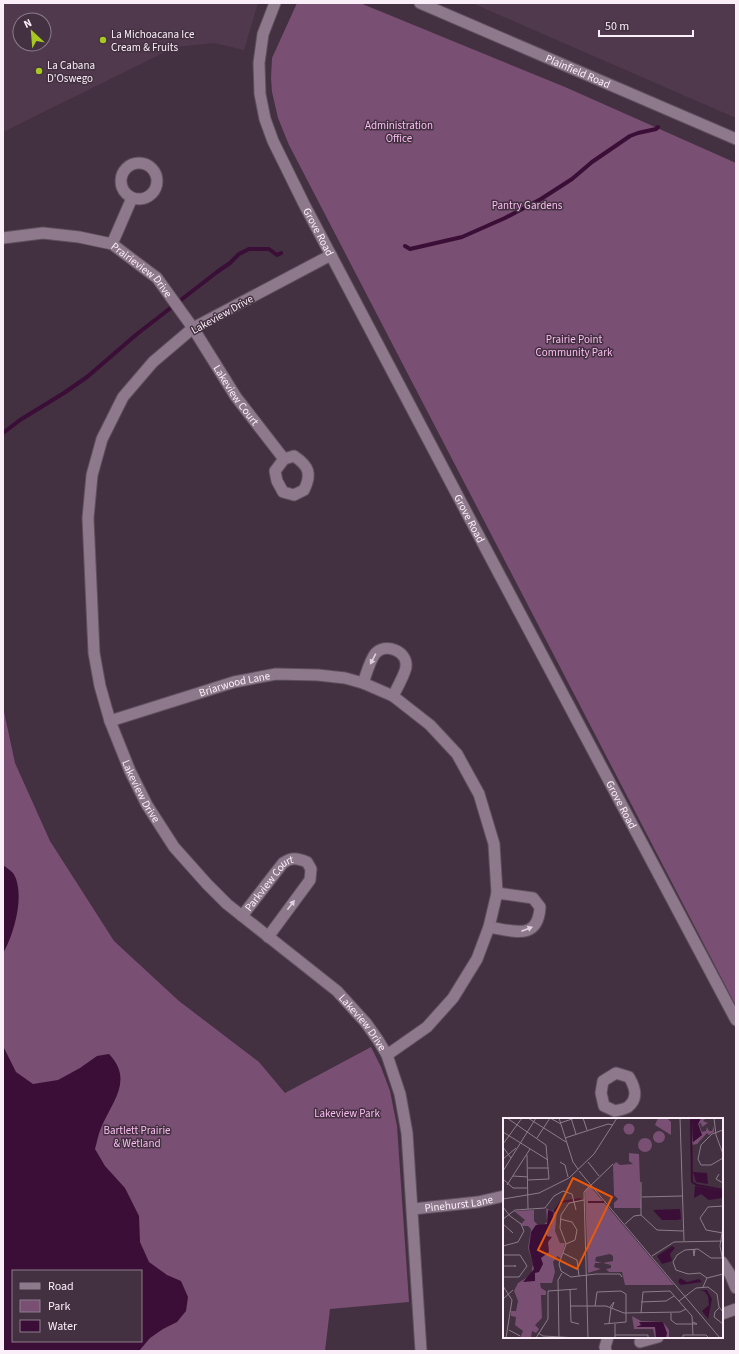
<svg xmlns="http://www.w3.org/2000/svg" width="739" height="1354" viewBox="0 0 739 1354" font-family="'Source Sans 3',sans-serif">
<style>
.built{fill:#51394d;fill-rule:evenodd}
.green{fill:#794f73;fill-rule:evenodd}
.water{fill:#3b0e37;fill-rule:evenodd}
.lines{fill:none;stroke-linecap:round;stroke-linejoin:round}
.stream{stroke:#3b0e37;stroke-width:4}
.minor-casing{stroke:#5f505d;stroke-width:13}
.tertiary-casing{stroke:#5f505d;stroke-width:13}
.secondary-casing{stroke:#5f505d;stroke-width:13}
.minor{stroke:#8e788b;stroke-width:11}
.tertiary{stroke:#8e788b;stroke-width:11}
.secondary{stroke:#8e788b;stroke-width:11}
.oneway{fill:#dfd0dd}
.poi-dot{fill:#a6c821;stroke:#433040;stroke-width:1.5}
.labels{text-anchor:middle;stroke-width:3;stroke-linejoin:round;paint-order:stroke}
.poi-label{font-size:11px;fill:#faeef8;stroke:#433040;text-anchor:start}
.street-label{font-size:11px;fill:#faeef8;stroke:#433040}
.park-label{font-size:11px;fill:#fcbef2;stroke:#433040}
.inset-river{fill:none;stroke:#3b0e37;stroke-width:2}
.inset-road{fill:none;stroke:#8c7c8a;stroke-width:1}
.view{fill:#e8590c;fill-opacity:0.15;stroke:#e8590c;stroke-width:2}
.inset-edge{fill:none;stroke:#faeef8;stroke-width:2}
</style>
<rect width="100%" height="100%" fill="#433040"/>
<!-- built -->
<path class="built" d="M3 3H258L244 50 214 43 175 47 3 132ZM20 20H44V44H20Z
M472 3H736V118Z"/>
<!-- green -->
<path class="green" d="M297 3H360L565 87 736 163V1006L289 145 278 118 272 92 271 78 272 58Z
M3 707 15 763 50 841 114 941 179 1001 259 1062 285 1093 371 1047 381 1067 390 1091 397 1126 409 1302 330 1309 325 1351H3ZM13 1271H141V1341H13Z"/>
<!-- water -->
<path class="water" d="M3 865C6 867 10 870 13 873 26 892 14 935 3 953Z
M3 1046 16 1072 33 1084 58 1080 80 1068 97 1056 109 1054C134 1080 112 1102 101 1128 98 1135 97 1142 95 1149L105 1166 125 1188 139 1216 140 1242 149 1262 167 1275 181 1281 188 1297 186 1311 177 1322 163 1329 150 1338 139 1351H3ZM13 1271H141V1341H13Z"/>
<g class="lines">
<!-- stream -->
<path class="stream" d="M405 246 410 249 462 237 505 218 541 199 572 179 592 162 630 136 638 133 656 129 658 127
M3 433 20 420 64 393 87 377 137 334 217 272 230 263 239 254 249 249H269L277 255 281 253"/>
<!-- minor casing -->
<g class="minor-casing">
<g id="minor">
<circle cx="139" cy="181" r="18"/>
<path id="s1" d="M3 238 43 233 79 237 112 244 157 278 193 328 236 397 284 459"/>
<path d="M112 244 132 198"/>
<path id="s2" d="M331 255 193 328 153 362 123 397 102 439 92 475 88 518 94 653 100 686 110 721 130 771 147 805 174 847 207 884 227 904 337 991 366 1023 378 1040 387 1055 400 1094 407 1133 421 1351"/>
<path d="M294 456C309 466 312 474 304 490L294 495 283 492 277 481 275 471 284 459Z"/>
<path d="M363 683C366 675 370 660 375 654 385 642 408 651 406 667 405 674 396 690 393 696"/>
<path id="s3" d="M110 721 234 682 276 674 318 675 345 678 363 683 393 696 430 725 457 754 479 794 494 844 497 893 489 927 477 959 453 998 427 1027 387 1055"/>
<path id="s4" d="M242 916 283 863C292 857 297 858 307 862L311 869 310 880 268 937"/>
<path d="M489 927C514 931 538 941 540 907L533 898 497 893"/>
<path d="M616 1073 629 1077C635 1087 639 1098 628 1107 625 1109 619 1110 615 1111L604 1106 601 1093 603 1081Z"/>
<path id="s5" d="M413 1209 478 1202 504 1196"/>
<path d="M722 1262 730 1274 736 1288"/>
<path d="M722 1314 736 1309"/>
<path d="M640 1342 658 1337"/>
<path d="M606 1351 605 1347 608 1337"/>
</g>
</g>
<!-- tertiary casing -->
<g class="tertiary-casing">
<g id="tertiary">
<path id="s6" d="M275 3 263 34 259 63 260 94 265 119 273 141 304 204 471 521 736 1020"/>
</g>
</g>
<!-- secondary casing -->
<g class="secondary-casing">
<g id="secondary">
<path id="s7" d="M420 3 736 139"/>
</g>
</g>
<!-- minor -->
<use href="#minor" class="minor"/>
<!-- tertiary -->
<use href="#tertiary" class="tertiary"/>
<!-- secondary -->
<use href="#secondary" class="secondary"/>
</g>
<!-- one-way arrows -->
<defs><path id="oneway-solid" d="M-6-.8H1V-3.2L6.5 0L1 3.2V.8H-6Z"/></defs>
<g class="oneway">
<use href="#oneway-solid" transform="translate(373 659) rotate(118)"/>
<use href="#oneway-solid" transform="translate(291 905) rotate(-53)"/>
<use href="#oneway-solid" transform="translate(527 929) rotate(-21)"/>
</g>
<!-- markers -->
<g class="poi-dot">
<circle cx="103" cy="40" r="4"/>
<circle cx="39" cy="71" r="4"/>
</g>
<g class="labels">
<!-- poi labels -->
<g class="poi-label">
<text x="111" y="38">La Michoacana Ice<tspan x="111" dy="13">Cream &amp; Fruits</tspan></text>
<text x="47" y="69">La Cabana<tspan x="47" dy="13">D'Oswego</tspan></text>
</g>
<!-- street labels -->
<g class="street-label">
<text dy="4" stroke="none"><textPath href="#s7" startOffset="172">Plainfield Road</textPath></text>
<text dy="4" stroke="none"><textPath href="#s6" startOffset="244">Grove Road</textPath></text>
<text dy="4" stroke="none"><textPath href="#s1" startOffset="150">Prairieview Drive</textPath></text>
<text transform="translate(222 314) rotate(-29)" y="4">Lakeview Drive</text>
<text dy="4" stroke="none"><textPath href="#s1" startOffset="308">Lakeview Court</textPath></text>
<text dy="4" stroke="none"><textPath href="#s6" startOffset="568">Grove Road</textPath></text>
<text dy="4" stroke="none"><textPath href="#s3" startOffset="130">Briarwood Lane</textPath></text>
<text dy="4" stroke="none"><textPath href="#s2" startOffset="664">Lakeview Drive</textPath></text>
<text dy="4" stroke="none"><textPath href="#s6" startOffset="892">Grove Road</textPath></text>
<text dy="4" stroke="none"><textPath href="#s4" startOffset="43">Parkview Court</textPath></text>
<text dy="4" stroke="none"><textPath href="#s2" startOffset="988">Lakeview Drive</textPath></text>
<text dy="4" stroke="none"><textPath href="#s5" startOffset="46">Pinehurst Lane</textPath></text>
</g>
<!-- park labels -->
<g class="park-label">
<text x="399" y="129">Administration<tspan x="399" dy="13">Office</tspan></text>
<text x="527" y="209">Pantry Gardens</text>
<text x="574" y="343">Prairie Point<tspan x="574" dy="13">Community Park</tspan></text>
<text x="347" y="1117">Lakeview Park</text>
<text x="137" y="1134">Bartlett Prairie<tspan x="137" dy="13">&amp; Wetland</tspan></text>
</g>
</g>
<!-- overview -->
<g transform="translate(503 1118)">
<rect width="220" height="220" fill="#433040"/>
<path d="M155 0H164L168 4V17L152 7ZM188 0 190 24 199 17 195 6 198 0H203L200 3 205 5 199 9 198 5 196 6 199 14 203 13 204 9 206 13H209L211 8V14L206 17 204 15 194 26 188 27ZM120.5 11a5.5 5.5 0 1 1 11 0a5.5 5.5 0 1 1-11 0ZM150 19a6 6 0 1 1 12 0a6 6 0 1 1-12 0ZM135 27a7 7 0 1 1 14 0a7 7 0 1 1-14 0ZM126 35 136 36 138 90H111V85L115 81 111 77 110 47 113 44 117 47 130 46 126 43ZM86 68H87L171 167H122L119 154H106L103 151 108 150V147L100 145 110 143V138L107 136 93 139 92 143 99 145H92L91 149 98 151 85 155 82 72ZM43 90 48 93 54 92 52 113 57 125H62L58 140 54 138 50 144 52 154 49 165H37L38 170 43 173V177H38L39 200 32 207 36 211 33 215 29 213 28 220H17L20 213 12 207 13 199 8 198V193H13L15 183 11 173 15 165 28 157 30 146 25 130 28 111 25 108H20L18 106 22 102 11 93 31 92V103L35 107H40L44 104ZM129 198 138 203 160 204 166 212V220H152L150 211H131Z" fill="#794f73"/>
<path d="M189 0H198L195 6 199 17 190 24ZM190 54 204 55 205 66 193 64ZM192 68 220 73 219 80 206 82 198 76 191 80ZM177 91 178 101 174 102H159L150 92ZM45 92 51 94 48 108 43 114 44 118 49 119 45 124 46 134 38 140 40 146 36 154 32 155V163L20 164 31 151 26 130 28 114 33 107 44 106ZM169 128 172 130 167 136 169 143 159 146 154 138ZM177 160 184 164 196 161 199 164 178 167 175 164ZM196 172H204L209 181 205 201 199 193 206 187 205 178 201 173ZM136 204H160L164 215 163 220H153L152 209H133L138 207Z" fill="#3b0e37"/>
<path class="inset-river" d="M188 0 189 64 194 67 220 72M85 84H101M51 94 58 84 78 81"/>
<path class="inset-road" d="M4 0 43 27 46 61 25 62M25 0 63 24M47 0 58 6M56 0 70 44 75 51M68 0 73 16M80 0 84 12M177 0 181 123M211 0 213 17 220 36M57 5 72 0M220 12 209 16 198 27 195 41 198 47H208L220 40M0 14 45 42M34 20 47 0M62 20 105 6 110 7M0 26 19 0M0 29 8 40M24 37 25 91M0 41 13 30M57 44 62 47 65 59M85 44 96 58M25 50H45M0 53 33 0M76 53 217 220M216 56 213 61 220 65M10 58 25 59M0 61 10 70H25M138 64V97M4 67 27 31M139 79 179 78M0 81 36 75 66 60 91 36 114 0M81 82 66 85 58 97 57 110 63 126 56 146 58 153 68 159 93 156H117L119 159M220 88 205 89 197 100 203 112 220 115M0 89 7 98 18 106 21 113 15 124 0 128M0 101 12 92 42 90 51 78 60 73 69 76 73 92M57 101 69 104 74 112 72 122 63 126M0 106 10 115 7 112M122 106 131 98 138 97 154 112 180 113M220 108 217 128 220 144M0 130V168L9 182 3 220M190 131 191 138 192 131M60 135 74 142 76 158M0 137H17L24 148 16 159H0M149 138 171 124 220 123M1 148H13H11M204 160 197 155 185 156 173 152 170 144 174 137 182 132 195 131 208 140H220M200 169 204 160 220 156M67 171 68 204 76 206M0 181 10 172M176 183 193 170 205 169 214 176 216 189 220 194M138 184 163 183 171 178M67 188H103L121 195 177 194 183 191M92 188 94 174 118 173 123 176V204L101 206M107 189 111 184 109 190M216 190 212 194 211 199 220 206M138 195 140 174 167 173 189 198 190 217M168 195V202L173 206H194L190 204M106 206 108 190M112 206V220M6 212 17 218M35 215 40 218 75 220M112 217H145V220M33 220 45 201V173L74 171M56 220 55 162 59 155M85 220 81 74 110 46M180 220V217H203L206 220"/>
<path class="view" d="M70 60 109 79 74 151 35 132Z"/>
<rect width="220" height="220" class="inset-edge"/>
</g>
<!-- border -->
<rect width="739" height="1354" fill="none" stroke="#faeef8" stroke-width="8"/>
<!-- legend -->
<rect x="12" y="1270" width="130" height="72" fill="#433040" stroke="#8c7c8a"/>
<rect x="20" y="1283" width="20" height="6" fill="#8e788b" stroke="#8c7c8a"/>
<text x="48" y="1290" font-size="12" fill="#faeef8">Road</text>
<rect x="20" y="1300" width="20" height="12" fill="#794f73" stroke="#8c7c8a"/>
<text x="48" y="1310" font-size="12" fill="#faeef8">Park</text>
<rect x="20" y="1320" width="20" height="12" fill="#3b0e37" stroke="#8c7c8a"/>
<text x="48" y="1330" font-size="12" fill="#faeef8">Water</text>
<!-- north arrow -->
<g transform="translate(32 32) rotate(334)"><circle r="19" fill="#433040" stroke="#8c7c8a"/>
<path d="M0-3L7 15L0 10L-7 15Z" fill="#a6c821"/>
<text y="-6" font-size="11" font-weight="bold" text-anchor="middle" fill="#faeef8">N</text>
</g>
<!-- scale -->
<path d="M599 30v6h94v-6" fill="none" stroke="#faeef8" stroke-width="2"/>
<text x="605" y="30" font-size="12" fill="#faeef8" stroke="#433040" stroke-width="3" paint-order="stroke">50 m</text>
</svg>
